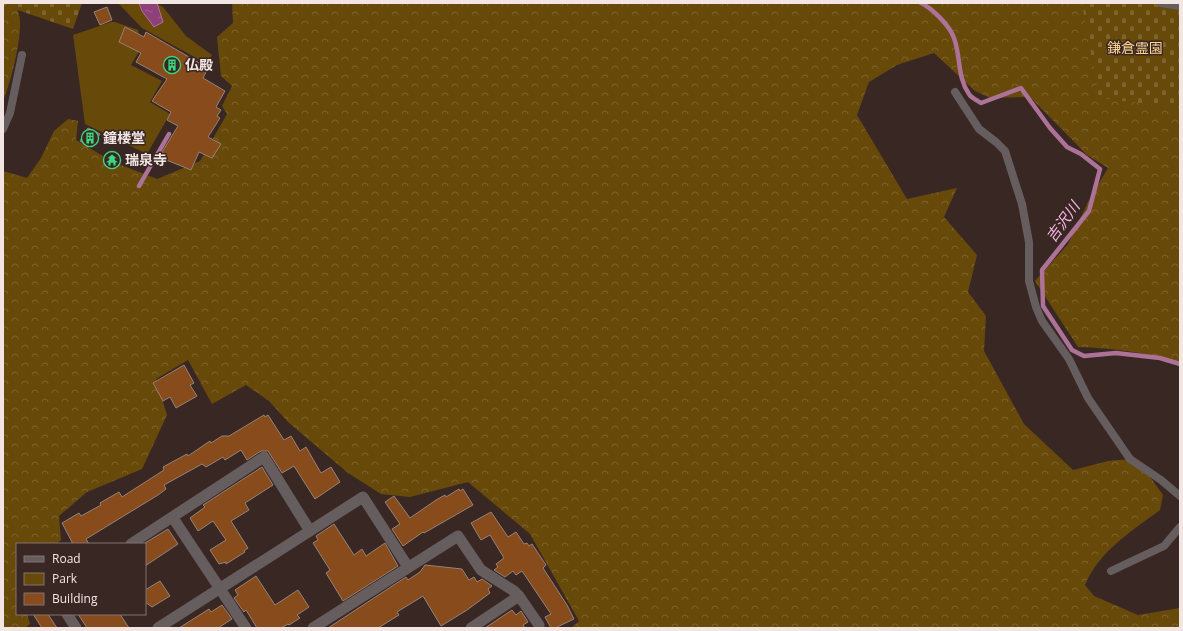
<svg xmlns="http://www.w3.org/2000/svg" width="1183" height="631" viewBox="0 0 1183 631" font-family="'Open Sans','Noto Sans JP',sans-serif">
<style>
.green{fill:#67490a}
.forest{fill:url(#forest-crowns)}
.cemetery{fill:url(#cemetery-stones)}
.water{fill:url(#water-ripples);stroke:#ad7298}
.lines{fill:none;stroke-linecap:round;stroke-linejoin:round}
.stream{stroke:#ad7298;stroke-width:4.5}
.building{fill:#884b1b;stroke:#958378}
.service{stroke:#665d5f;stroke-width:8}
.minor{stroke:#665d5f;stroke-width:11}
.labels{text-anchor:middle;stroke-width:3;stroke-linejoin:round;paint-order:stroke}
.park-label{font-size:14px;fill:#fcd492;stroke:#392724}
.poi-label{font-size:14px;font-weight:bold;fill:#f2e6e4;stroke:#392724;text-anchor:start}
.water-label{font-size:15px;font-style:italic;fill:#f8b6e1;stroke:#392724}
</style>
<defs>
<pattern id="forest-crowns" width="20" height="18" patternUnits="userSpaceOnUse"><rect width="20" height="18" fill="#67490a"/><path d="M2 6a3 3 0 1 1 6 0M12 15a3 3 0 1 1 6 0" fill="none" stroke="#7d632e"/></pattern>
<pattern id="cemetery-stones" width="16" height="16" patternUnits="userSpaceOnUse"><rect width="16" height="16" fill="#67490a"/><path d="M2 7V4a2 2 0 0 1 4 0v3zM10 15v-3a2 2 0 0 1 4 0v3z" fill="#7d632e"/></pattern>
<pattern id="water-ripples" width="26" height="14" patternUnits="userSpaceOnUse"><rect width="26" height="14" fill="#8f4078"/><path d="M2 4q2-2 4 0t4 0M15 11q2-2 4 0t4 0" fill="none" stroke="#9f5c8b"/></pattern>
</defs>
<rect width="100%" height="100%" fill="#392724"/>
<!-- green -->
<path class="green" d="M118 3H156L163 7 186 36 212 55 207 64 142 28Z
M111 22H115L138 30 141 48 131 65 162 81 150 102 170 114 147 154 85 124 73 35Z"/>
<!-- forest -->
<path class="forest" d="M3 3H15C17 9 20 15 20 21 21 42 11 82 3 101Z
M232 3H1098L1180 103V362C1146 353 1113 348 1078 347L1035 281 1068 244 1089 200 1108 168 1087 155 1030 97 990 98 975 91 934 53 897 65 869 82 857 115 907 199 957 188 944 217 977 255 968 292 986 316 984 351 1024 424 1073 470 1108 461 1130 459 1148 474 1163 495 1160 510C1132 531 1099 551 1085 585L1094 596 1138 615 1180 608V628H571L579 621 530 534 468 482 410 497 381 494 348 473 288 422 269 401 246 385 212 404 188 360 156 379 167 415 142 469 87 492 59 516 61 540 56 544H17V614H27L30 624 25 628H3V171L27 178 41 158 54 131 68 119 78 121 76 140 113 162 157 179 200 161 227 114 222 106 232 86 221 76 217 37 233 23Z"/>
<!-- cemetery -->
<path class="cemetery" d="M3 3H82L73 29 3 5Z
M1082 3H1180V108L1099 98Z"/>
<!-- water -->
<path class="water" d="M139 3H157L163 22 154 27 142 11Z"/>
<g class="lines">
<!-- stream -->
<path class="stream" d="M921 3C932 8 950 26 954 38 961 57 957 77 969 94 971 98 977 100 981 103L1021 88 1050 128 1067 147 1081 154 1100 169 1089 211 1042 270 1043 306 1072 350 1084 356 1116 353 1160 358 1180 364
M139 186 169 134"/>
</g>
<!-- building -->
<path class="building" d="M107 7 112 20 100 25 94 12Z
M125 27 144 37 146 32 208 68 203 78 225 91 216 107 221 110 217 116 220 118 208 137 221 144 212 158 199 152 191 170 159 157 178 126 167 120 171 112 152 101 167 79 136 62 141 53 119 42Z
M88 128 100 134 92 147 80 141Z
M184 365 194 383 190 385 197 396 176 408 170 397 163 401 153 383Z
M264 415 265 417 268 415 284 440 291 436 300 451 306 447 321 473 331 467 340 482 315 499 294 466 282 473 268 451H261L247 460 241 450 225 460 223 457 206 467 202 464 164 485 166 489 158 495 86 539 89 544H73L62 523 79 513 81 516 101 505 100 503 119 492 122 497 164 470 163 467 187 454 188 456 210 441 211 443 222 436H229Z
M262 467 273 485 245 503 249 510 231 521 248 548 244 551 245 552 226 564V562L219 564 210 550 226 540 213 521 198 531 190 518 205 507 203 505Z
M459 489 460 491 463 489 473 505 424 533 423 532 403 546 392 529 400 524 385 502 394 496 410 518 436 500 445 495 446 497Z
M491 512 508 537 516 532 524 544 527 543 529 546 532 544 546 565 543 568 567 605 574 619 555 628H551L545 617 551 614 522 571 516 575 513 571 505 577 494 570 498 567 496 564 504 558 490 535 481 540 471 523Z
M334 524 354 555 362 549 366 556 385 543 398 566 343 601 326 573 330 570 313 543 318 540 316 536Z
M168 529 178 544 145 566V543Z
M425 565 462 569 469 580 474 577 477 582 482 579 492 586 488 589 490 593 467 610 441 626 423 596 397 612 399 615 378 628H328L406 577 408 580 420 572Z
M256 576 275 605 298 590 309 607 297 615 300 618 289 625 288 624 281 628H257L246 610 244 612 234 598 238 595 235 590Z
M160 581 170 596 152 607 145 602V590Z
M222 605 232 619 218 628H179L209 609 211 612Z
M512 610 516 615 521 611 528 622 523 625 525 628H485Z
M33 614H48L57 628H42Z
M78 614H120L129 628H87Z"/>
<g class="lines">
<!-- service -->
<path class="service" d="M1161 3 1180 6
M955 92 979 129 996 142 1005 151 1022 204 1029 242V281L1036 307 1042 321 1069 359 1088 398 1130 459 1161 480 1180 496
M3 129 10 113 22 55
M1111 571 1164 546 1180 527"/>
<!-- minor -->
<path class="minor" d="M173 518 246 628
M131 544 264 457 310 531
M67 614 76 628
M158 628 363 497 408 567
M313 628 458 536 481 570 514 591 519 596 539 625V628
M471 628 519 596"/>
</g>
<!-- icons -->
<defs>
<g id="building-ring" transform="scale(0.9)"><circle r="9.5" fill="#392724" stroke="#3bd77f" stroke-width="1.5"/><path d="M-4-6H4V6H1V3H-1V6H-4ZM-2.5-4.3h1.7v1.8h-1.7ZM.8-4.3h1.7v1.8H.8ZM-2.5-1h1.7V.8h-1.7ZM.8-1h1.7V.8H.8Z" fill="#3bd77f"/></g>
<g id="temple-ring" transform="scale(0.9)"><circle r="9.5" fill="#392724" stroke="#3bd77f" stroke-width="1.5"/><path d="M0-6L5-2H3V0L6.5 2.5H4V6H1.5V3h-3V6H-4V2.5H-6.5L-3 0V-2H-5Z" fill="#3bd77f"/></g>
</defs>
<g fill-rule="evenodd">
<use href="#building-ring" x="172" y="65"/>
<use href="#building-ring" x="90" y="138"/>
<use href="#temple-ring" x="112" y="160"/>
</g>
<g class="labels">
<!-- park labels -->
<g class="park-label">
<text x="1135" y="53">鎌倉霊園</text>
</g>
<!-- poi labels -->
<g class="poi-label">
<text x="185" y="70">仏殿</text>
<text x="103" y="143">鐘楼堂</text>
<text x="125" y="165">瑞泉寺</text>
</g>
<!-- water labels -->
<g class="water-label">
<text transform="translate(1063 222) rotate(-54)" y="5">吉沢川</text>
</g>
</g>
<!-- border -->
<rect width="1183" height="631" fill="none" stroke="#f2e6e4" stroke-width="8"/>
<!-- legend -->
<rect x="16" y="543" width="130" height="72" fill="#392724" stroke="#837371"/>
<rect x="24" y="556" width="20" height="6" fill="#665d5f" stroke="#837371"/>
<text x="52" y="563" font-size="12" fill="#f2e6e4">Road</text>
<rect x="24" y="573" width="20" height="12" fill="#67490a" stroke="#837371"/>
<text x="52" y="583" font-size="12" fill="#f2e6e4">Park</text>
<rect x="24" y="593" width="20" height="12" fill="#884b1b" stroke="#837371"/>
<text x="52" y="603" font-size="12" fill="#f2e6e4">Building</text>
</svg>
